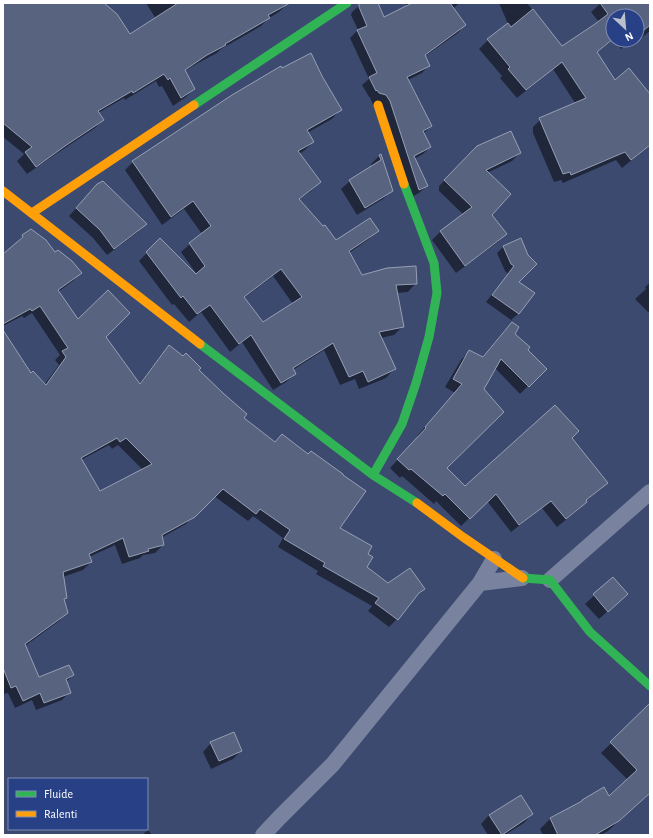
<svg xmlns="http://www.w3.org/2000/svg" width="653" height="838" viewBox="0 0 653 838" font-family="'Alegreya Sans',sans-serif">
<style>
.shadow{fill:#0007;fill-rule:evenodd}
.building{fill:#586380;stroke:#979fb4;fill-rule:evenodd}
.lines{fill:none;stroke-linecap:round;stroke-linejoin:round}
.street{stroke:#79829e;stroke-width:16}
.fast{stroke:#30b455;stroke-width:9}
.slow{stroke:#ff9f0a;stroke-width:9}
</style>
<rect width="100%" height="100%" fill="#3d4a70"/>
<!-- shadow -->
<path class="shadow" d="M3 3H105L111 16 130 36 156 19 146 3H286L287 4 279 12 269 18 261 26 221 49 217 53 198 63 185 71 194 89 186 97 173 106 162 86 159 87 156 81 125 100 124 98 98 113 103 120 95 128 56 154 27 174 17 161 24 154 3 137Z
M363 3H377L384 18 407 6 405 3H459L453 9 465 25 458 33 425 56 429 65 422 73 408 80 431 126 423 134 430 147 423 154 414 159 427 186 419 193 412 197 371 100 370 97H369L362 85 369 79 350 38 358 30 351 15 352 12 360 5Z
M499 3H527L562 47 599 22 591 12 601 3H650V31L635 43 631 41 621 49 614 40H637V16H613V40L596 53 615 81 650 95V145L622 168 616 160 563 183 561 180 554 182 533 133V127L542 118 575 103 553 69 517 98 500 78 502 76 479 49 488 40 508 24Z
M281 69 321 77 340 110 332 119 307 133 313 142 305 150 299 154 320 182 311 191 298 200 336 241 377 231 369 239 349 253 361 276 416 283 408 292 396 293 402 327 394 335 381 338 394 369 386 378 359 389 355 379 340 385 324 350 293 370 295 374 286 382 273 390 242 342 230 352 201 312 189 322 174 304 172 305 139 261 160 239 195 274 196 273 181 252 190 244 202 234 184 209 162 225 125 170 133 162ZM273 276 293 304 263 323 244 298Z
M478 147 520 153 512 161 487 173 491 214 506 234 498 242 456 273 432 240 440 232 464 215 439 191V186Z
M380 155 392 190 383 199 357 215 341 189 350 181 372 167 371 164Z
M90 193 145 224 138 232 107 255 93 238 69 216Z
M31 230 55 254 80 273 73 281 58 292 78 321 104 337 139 384 162 354 170 347 198 370 242 418 339 529 367 555 366 567 388 584 423 589 414 598 397 619 389 627 368 611 372 606 316 574 318 571 278 547 283 538 253 516 248 521 214 496 186 524 161 538 163 545 155 553 143 555 140 558 122 564 115 545 89 557 91 562 83 570 63 577 66 598 64 600 67 613 59 621 25 646 38 678 73 675 66 682 70 692 62 700 36 710 32 700 15 708 8 693 3 694V332L31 374 44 385 59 365 55 360 60 355 32 313 24 318 22 316 3 326V255L15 244 23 236ZM109 445 112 449 118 445 143 470 100 493 81 460Z
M520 240 517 282 533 294 518 314 511 320 486 302 508 274 505 271 497 253 504 246Z
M650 283V311L648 312 635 299 646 289 645 287Z
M512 323 514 335 526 350 545 369 520 394 495 368 483 389 446 468 465 488 571 438 606 483 598 491 585 501 586 502 578 510 557 527 542 508 511 532 487 501 461 526 436 501 434 504 402 476 400 478 390 468 419 437 417 436 455 393 445 387 461 360 469 352 482 358 504 331Z
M613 578 618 602 599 619 585 604Z
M649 706 650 707V793L608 831 601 835H543L540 829 550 819 577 805 582 800 609 798 628 780 601 753Z
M211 743 241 751 233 759 211 769 203 752Z
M532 814 524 823 505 835H488L481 824 489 815Z
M148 830 152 835H142Z"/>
<!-- building -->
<path class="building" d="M3 3H104L117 14 130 34 178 3H290L268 15 270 18 225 44 226 45 207 55 185 70 195 89 181 98 170 78 168 80 164 74 133 93 132 91 98 111 104 120 65 146 36 167 25 152 32 147 3 123Z
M359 3H378L384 17 412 3H450L466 25 425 55 430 66 407 77 432 126 423 131 431 147 414 156 428 186 419 190 390 101 386 95 379 93 377 90 376 91 369 77 377 73 357 30 367 26 359 7Z
M600 3H650V25L637 36V16H613V39L597 52 615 80 629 68 650 94V145L631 160 625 152 571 175 570 172 563 174 539 118 586 98 562 62 526 90 508 69 510 67 487 39 508 23 511 27 533 9 562 46 595 24 608 14Z
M311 53 322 76 342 110 307 130 314 142 298 151 321 182 299 199 323 226 325 225 336 240 370 218 379 231 349 251 362 275 387 268 416 266 417 284 396 285 404 327 379 332 396 369 368 382 363 371 349 377 333 343 293 368 296 374 281 383 251 335 239 344 210 305 197 314 183 296 181 298 146 252 160 238 196 274 205 266 189 243 211 226 193 201 171 217 132 161 232 95 281 66 282 68ZM281 269 302 297 263 322 244 297Z
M511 131 521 153 486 170 511 194 492 215 507 234 465 266 440 231 472 207 444 180 477 146Z
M381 154 393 191 365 208 349 180 381 160 379 155Z
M103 181 147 224 114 249 100 230 76 208 97 184Z
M31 229 46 240 55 252 58 250 72 261 82 273 58 290 78 319 108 290 130 313 106 337 140 384 169 345 183 356 186 353 201 368 199 370 224 394 247 414 244 418 275 442 282 434 308 454 311 451 343 474V475L366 491 340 528 372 546 368 554 373 557 367 567 388 583 410 568 425 589 419 593 398 620 375 603 379 598 323 566 325 563 284 539 290 530 260 509 256 514 223 489 195 517 162 535 164 545 148 549 149 551 129 557 123 538 89 554 92 562 63 572 67 598 64 599 68 613 25 644 39 677 69 665 74 675 66 679 71 693 44 703 40 693 23 701 16 686 11 688 3 668V330L31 373 33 371 46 385 66 357 62 351 68 348 40 306 32 311 30 309 3 324V254L23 237 22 235ZM117 438 120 442 126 438 152 464 100 491 81 458Z
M521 238 528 255 537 264 519 282 535 293 519 314 492 295 514 266 511 264 503 246Z
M512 322 519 327 515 334 530 347 528 350 547 369 529 387 501 359 484 389 504 412 447 468 465 486 555 405 579 431 572 438 608 483 586 500 587 502 566 519 551 501 519 525 496 494 470 519 445 494 443 496 411 469 409 470 397 459 426 428 425 427 462 384 453 379 469 350 483 357Z
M613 577 628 594 608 612 593 594Z
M650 703V793L619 821 595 835H558L550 818 582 801V800L604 787 609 796 637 770 610 742Z
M234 732 242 751 219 761 210 742Z
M521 795 533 814 502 835 489 815Z"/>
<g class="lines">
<!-- street -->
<path class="street" d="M550 580 650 492
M480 583 522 578
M263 835 280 817 333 764 480 583 494 559"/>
<!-- fast -->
<path class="fast" d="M194 105 347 3
M200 344 373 475 417 503
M373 475 402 424 416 383 429 337 437 293 434 263 404 184
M523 578 550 580 590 632 650 686"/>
<!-- slow -->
<path class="slow" d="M378 105 404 184
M3 191 200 344
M32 213 194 105
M417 503 463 537 523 578"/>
</g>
<!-- border -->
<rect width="653" height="838" fill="none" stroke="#ffffff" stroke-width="8"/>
<!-- legend -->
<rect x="8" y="778" width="140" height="52" fill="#284085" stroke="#7e8cb6"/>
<rect x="16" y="791" width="20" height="6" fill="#30b455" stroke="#7e8cb6"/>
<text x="44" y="798" font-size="12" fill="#ffffff">Fluide</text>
<rect x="16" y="811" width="20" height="6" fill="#ff9f0a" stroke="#7e8cb6"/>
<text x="44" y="818" font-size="12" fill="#ffffff">Ralenti</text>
<!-- north arrow -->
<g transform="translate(625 28) rotate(154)"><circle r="19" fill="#284085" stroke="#7e8cb6"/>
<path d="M0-3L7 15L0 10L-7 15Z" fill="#bbc0cd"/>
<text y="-6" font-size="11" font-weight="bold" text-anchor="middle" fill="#ffffff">N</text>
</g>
</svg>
